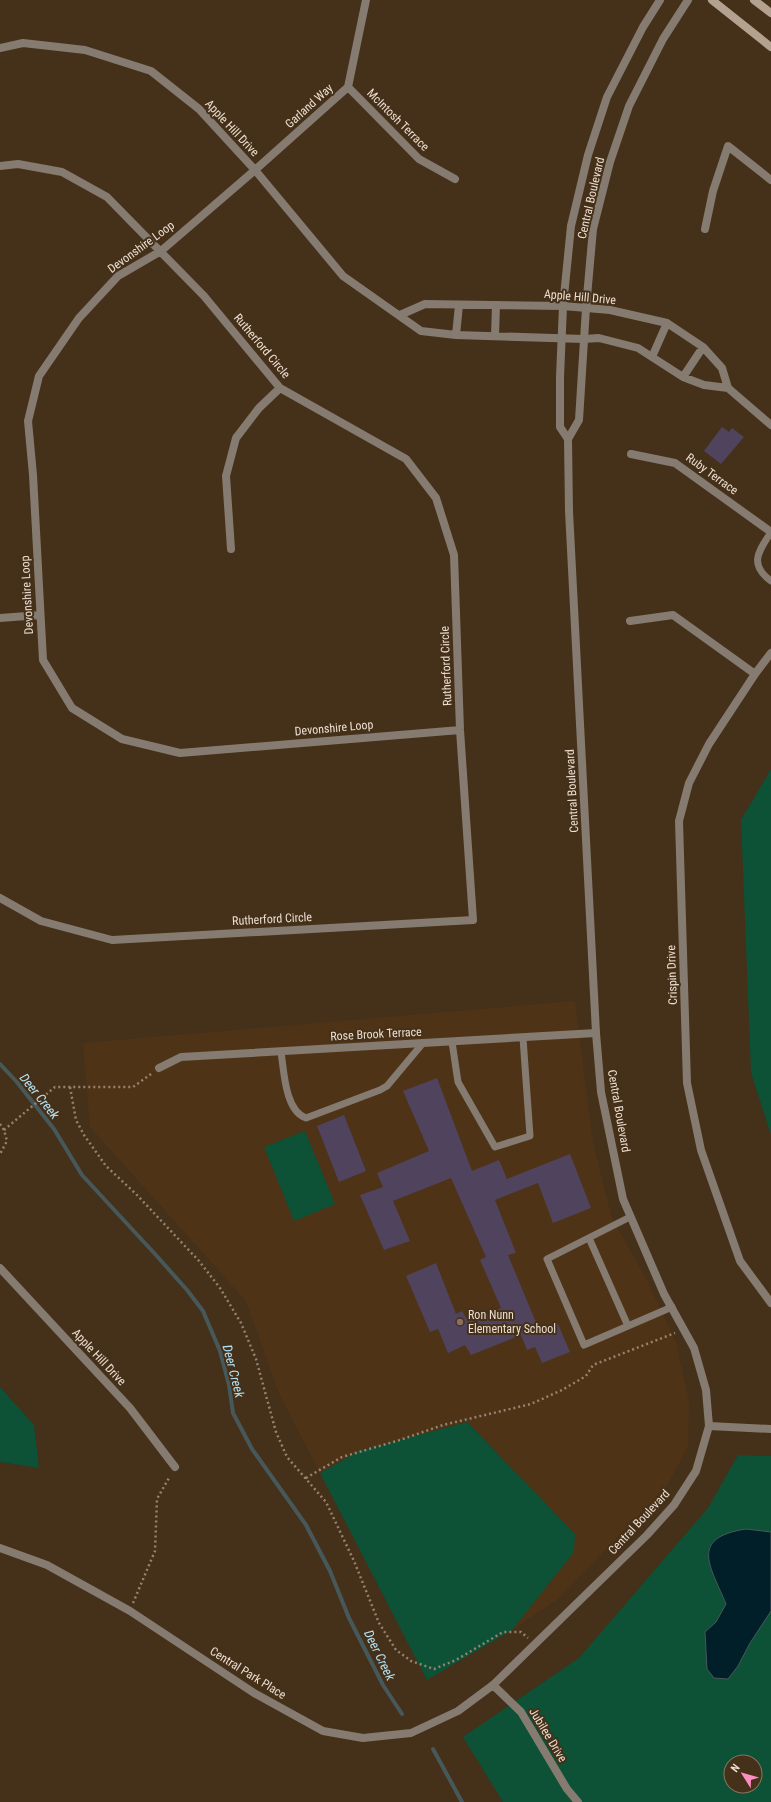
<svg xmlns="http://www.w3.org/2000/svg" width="771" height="1802" viewBox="0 0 771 1802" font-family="'Roboto Condensed',sans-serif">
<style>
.built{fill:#4e3317}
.green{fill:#0d5136;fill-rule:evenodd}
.water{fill:#001f29;stroke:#47585b}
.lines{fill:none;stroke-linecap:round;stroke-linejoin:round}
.stream{stroke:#47585b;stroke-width:4}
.building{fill:#50435d}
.path{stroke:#958371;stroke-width:2.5;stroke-dasharray:2 3;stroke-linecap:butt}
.service{stroke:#857b70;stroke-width:7}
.minor{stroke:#857b70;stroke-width:8}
.tertiary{stroke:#857b70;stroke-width:8}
.secondary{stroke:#b3a290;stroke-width:8}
.education-dot{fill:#8d6e63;stroke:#453019;stroke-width:1.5}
.labels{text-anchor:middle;stroke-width:4;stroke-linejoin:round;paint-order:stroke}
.street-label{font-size:12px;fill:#ecded1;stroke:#453019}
.poi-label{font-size:12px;fill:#ecded1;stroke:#453019;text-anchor:start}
.water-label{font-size:13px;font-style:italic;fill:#b5e2f4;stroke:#453019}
</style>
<rect width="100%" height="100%" fill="#453019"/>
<!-- built -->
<path class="built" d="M575 1001 593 1143 612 1218 646 1278 676 1342 689 1401 688 1446 667 1486 558 1599 512 1630 427 1680 279 1394 246 1301 90 1127 83 1043Z"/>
<!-- green -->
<path class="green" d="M771 769V1135L751 1073 741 820Z
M305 1131 335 1204 294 1221 264 1147Z
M0 1387 34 1425 39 1468 0 1462Z
M467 1422 575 1534 574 1552 512 1630 427 1680 320 1473 359 1451Z
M738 1455 771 1456V1802H503L463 1737 579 1658 708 1508ZM731 1762H755V1786H731Z"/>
<!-- water -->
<path class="water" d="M746 1529 771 1532V1611L750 1643 738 1666 728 1679 714 1678 707 1669 705 1632 716 1622 726 1604C711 1567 688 1538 746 1529Z"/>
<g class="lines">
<!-- stream -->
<path class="stream" d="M0 1064 16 1081 54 1129 82 1175 155 1254 187 1290 203 1311 220 1351 229 1385 233 1413 252 1449 306 1525 330 1571 349 1618 383 1685 402 1714
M433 1749 462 1802"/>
</g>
<!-- building -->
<path class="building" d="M722 427 729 432 732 428 744 437 721 464 704 451Z
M437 1078 472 1171 499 1160 507 1179 570 1154 591 1208 553 1223 538 1183 495 1200 516 1253 508 1255 540 1332 558 1324 570 1352 542 1363 535 1347 527 1350 521 1335 471 1355 465 1345 448 1353 438 1329 430 1332 406 1276 436 1263 456 1314 462 1311 468 1321 501 1308 480 1260 486 1257 451 1178 393 1201 410 1241 384 1250 360 1195 383 1187 377 1173 429 1151 403 1091Z
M344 1115 366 1171 339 1182 317 1126Z"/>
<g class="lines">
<!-- path -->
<path class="path" d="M70 1087 76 1120 84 1135 106 1166 136 1194 199 1261 220 1288 241 1323 256 1359 276 1432 287 1457 326 1502 354 1561 379 1623 396 1650 411 1661 434 1669 456 1660 503 1632H521L528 1638
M0 1124 4 1130 7 1141 0 1154
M4 1130 55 1087H133L151 1074
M306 1478 342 1457 400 1440 443 1425 531 1404 562 1390 586 1376 593 1365 675 1333
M133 1603 155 1551 157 1499 170 1476"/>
<!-- service -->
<path class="service" d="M771 532C759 551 748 564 771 581
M452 1042 458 1082 495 1147 530 1136 523 1038
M281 1052C284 1071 285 1111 306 1118L380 1090 387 1086 423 1043
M630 1217 547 1259 584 1345 672 1307
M589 1238 628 1326"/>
<!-- minor -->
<path class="minor" d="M366 0 348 87 255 170 161 251 118 276 79 318 39 376 28 421 33 475 43 660 72 708 122 739 180 753 460 730
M0 48 23 43 85 50 151 71 199 109 255 170 343 276 421 331 456 335 584 339 599 338 638 348 683 377 704 385 728 388 771 425
M348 87 419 159 455 179
M0 166 18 164 62 172 107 197 204 296 280 388 406 459 436 498 454 555 460 730 473 920 112 940 41 921 0 898
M705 229 713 191 728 146 771 180
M400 315 425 304 563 306 610 310 667 323 703 347 722 368 728 388
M456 335 459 305
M495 336 496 305
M652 357 667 323
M683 377 703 347
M631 454 675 463 771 532
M231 549 226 476 236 438 259 408 280 388
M0 618 40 615
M630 621 673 615 755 674
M771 653 755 674 709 744 689 783 679 821 687 1083 701 1150 740 1261 771 1303
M159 1068 181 1057 596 1033
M0 1268 130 1408 175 1467
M709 1426 771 1429
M0 1548 47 1565 130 1611 254 1693 323 1731 363 1738 411 1733 458 1711 493 1685 521 1712 567 1789 578 1802"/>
<!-- tertiary -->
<path class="tertiary" d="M568 439 579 420 586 308 593 229 610 162 629 106 663 39 688 0
M493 1685 647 1535 674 1505 696 1471 709 1426 706 1390 694 1348 664 1294 623 1199 601 1092 596 1033 569 511 568 439 560 427V377L563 306 571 226 588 155 607 97 643 27 660 0"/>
<!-- secondary -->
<path class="secondary" d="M712 0 771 47
M754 0 771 13"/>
</g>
<!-- markers -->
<circle class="education-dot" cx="460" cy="1322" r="4"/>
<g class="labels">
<!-- street labels -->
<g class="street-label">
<text transform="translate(309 106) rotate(-42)" y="4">Garland Way</text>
<text transform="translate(398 120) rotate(45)" y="4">McIntosh Terrace</text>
<text transform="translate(232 128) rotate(47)" y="4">Apple Hill Drive</text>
<text transform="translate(591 198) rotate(-77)" y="4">Central Boulevard</text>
<text transform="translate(141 247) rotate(-36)" y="4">Devonshire Loop</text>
<text transform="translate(580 297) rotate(5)" y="4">Apple Hill Drive</text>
<text transform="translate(262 346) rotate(50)" y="4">Rutherford Circle</text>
<text transform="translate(712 474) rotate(36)" y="4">Ruby Terrace</text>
<text transform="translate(27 595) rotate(-93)" y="4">Devonshire Loop</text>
<text transform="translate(446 666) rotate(-92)" y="4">Rutherford Circle</text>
<text transform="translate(334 728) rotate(-5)" y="4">Devonshire Loop</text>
<text transform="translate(572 791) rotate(-93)" y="4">Central Boulevard</text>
<text transform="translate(272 919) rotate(-3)" y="4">Rutherford Circle</text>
<text transform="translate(672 975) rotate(-92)" y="4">Crispin Drive</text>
<text transform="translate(376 1034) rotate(-3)" y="4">Rose Brook Terrace</text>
<text transform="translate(619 1111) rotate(80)" y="4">Central Boulevard</text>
<text transform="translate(99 1357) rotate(47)" y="4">Apple Hill Drive</text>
<text transform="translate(639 1522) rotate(-47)" y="4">Central Boulevard</text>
<text transform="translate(248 1673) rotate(32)" y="4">Central Park Place</text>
<text transform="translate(548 1735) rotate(59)" y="4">Jubilee Drive</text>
</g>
<!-- poi labels -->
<g class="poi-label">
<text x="468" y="1319">Ron Nunn<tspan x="468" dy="14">Elementary School</tspan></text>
</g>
<!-- water labels -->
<g class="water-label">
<text transform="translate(40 1096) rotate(51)" y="5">Deer Creek</text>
<text transform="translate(234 1371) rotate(76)" y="5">Deer Creek</text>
<text transform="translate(380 1655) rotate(64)" y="5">Deer Creek</text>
</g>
</g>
<!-- north arrow -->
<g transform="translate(743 1774) rotate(307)"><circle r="19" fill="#453019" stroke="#887663"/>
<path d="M0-3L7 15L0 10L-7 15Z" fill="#fc8fc1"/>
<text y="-6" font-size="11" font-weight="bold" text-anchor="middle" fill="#ecded1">N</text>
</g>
</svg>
